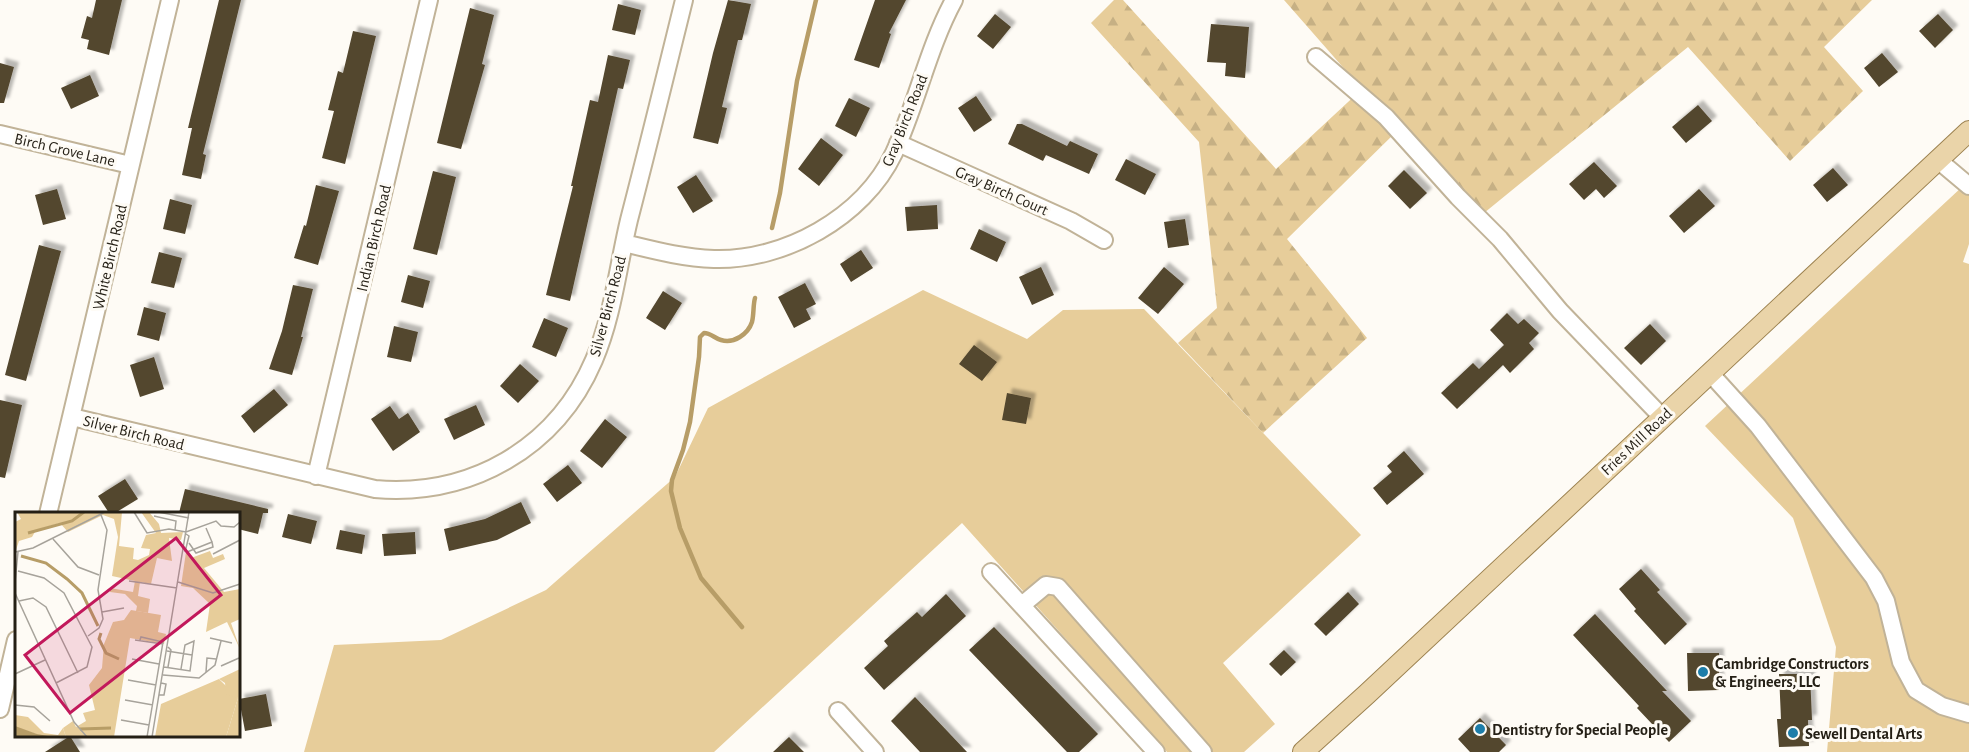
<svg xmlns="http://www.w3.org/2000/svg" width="1969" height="752" viewBox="0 0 1969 752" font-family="'Alegreya Sans',sans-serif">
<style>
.green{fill:#e7cd9a}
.forest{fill:url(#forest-firs)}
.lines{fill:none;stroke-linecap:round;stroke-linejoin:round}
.stream{stroke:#b79d67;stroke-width:4.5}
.building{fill:#52462e;filter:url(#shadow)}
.minor-casing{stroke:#c1b398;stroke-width:20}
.major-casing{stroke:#9c8250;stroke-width:22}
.minor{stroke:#fff;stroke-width:16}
.major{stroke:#ead4a9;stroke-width:20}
.poi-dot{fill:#1d7da9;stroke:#fefbf5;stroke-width:2}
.labels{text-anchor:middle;stroke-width:6;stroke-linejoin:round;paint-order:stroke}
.street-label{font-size:16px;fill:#241f15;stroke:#fefbf5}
.poi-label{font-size:16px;font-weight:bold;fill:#241f15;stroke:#fefbf5;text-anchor:start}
.inset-river{fill:none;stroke:#b79d67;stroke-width:3}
.inset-road{fill:none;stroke:#a7a39b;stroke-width:1.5}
.view{fill:#c2185b;fill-opacity:0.15;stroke:#c2185b;stroke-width:3}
.inset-edge{fill:none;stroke:#241f15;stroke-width:3}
</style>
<defs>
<pattern id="forest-firs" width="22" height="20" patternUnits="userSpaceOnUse" patternTransform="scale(1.5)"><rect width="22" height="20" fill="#e7cd9a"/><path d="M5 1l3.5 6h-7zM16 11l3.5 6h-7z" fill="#c6b084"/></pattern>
<filter id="shadow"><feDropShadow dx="5" dy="-5" stdDeviation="1.5" flood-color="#0004"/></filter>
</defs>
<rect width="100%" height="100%" fill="#fefbf5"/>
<!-- green -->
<path class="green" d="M1963 186 1969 191V244L1963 262 1969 264V752H1827L1836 647 1793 518 1705 426Z
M923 290 1027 339 1063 310 1144 309 1361 535 1223 663 1275 724 1244 752H1167L962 523 714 752H304L334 645 441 640 546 590 675 477 708 408Z"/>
<!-- forest -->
<path class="forest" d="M1114 0H1123L1276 169 1362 89 1284 0H1872L1824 47 1863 91 1790 161 1688 47 1473 222 1395 133 1287 239 1367 338 1263 433 1178 343 1217 308 1199 142 1091 23Z"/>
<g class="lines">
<!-- stream -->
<path class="stream" d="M772 228 780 193 797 81 816 0
M742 627 701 578 680 528 671 491 672 480 683 450 690 422 699 357 700 337 704 333C711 333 714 338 721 340 734 344 748 334 752 322 754 314 753 305 755 298"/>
</g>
<!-- building -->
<path class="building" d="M96 0H122L109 55 87 49 89 40 81 38 87 16 92 18Z
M219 0H241L203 154 206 155 201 179 182 175 192 128H188Z
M728 0 751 4 742 40H738L722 107 727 108 718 144 693 138 713 53Z
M875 0H906L889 33 891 34 879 68 854 60Z
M618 4 641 10 635 35 612 30Z
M470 8 494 15 482 64 485 65 461 149 437 143Z
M995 14 1011 27 993 49 977 36Z
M1938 14 1953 30 1935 48 1919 31Z
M1211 24 1249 27 1245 78 1225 76 1226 63 1207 62Z
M353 31 376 36 345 164 322 158 334 111 328 110 338 71 343 73Z
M1882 53 1898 72 1879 87 1864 68Z
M608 55 630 60 623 89 618 88 570 301 546 295 573 186H571L590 100 598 102Z
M0 63 14 67 4 103H0Z
M90 75 99 96 71 109 61 88Z
M976 96 992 120 974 132 958 108Z
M849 98 870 108 856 137 835 126Z
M1698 105 1712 121 1686 143 1672 127Z
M1017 124H1022L1067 146 1070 141 1098 154 1089 174 1046 155 1043 161 1008 144Z
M821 138 843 155 819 186 798 169Z
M1126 159 1156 174 1145 195 1115 180Z
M1594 162 1617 186 1604 198 1596 189 1584 200 1569 184Z
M1833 168 1848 185 1827 202 1813 185Z
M1404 170 1427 193 1410 209 1388 186Z
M433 171 456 177 437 255 413 249Z
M696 175 713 201 693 213 677 187Z
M316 185 339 191 318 265 294 258 304 225 306 226Z
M57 189 66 219 43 225 35 195Z
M1699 189 1715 206 1684 233 1669 216Z
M170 199 192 205 185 234 163 229Z
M937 205 938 229 907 231 905 207Z
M1185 219 1189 245 1168 248 1164 222Z
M979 229 1006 242 997 262 970 249Z
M39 245 61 251 26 381 5 375Z
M861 250 873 268 851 282 840 264Z
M159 252 182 258 174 288 151 283Z
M1041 267 1054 295 1032 305 1019 277Z
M1164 267 1184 284 1158 314 1138 298Z
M408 275 430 281 423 308 401 302Z
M805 283 816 304 806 309 811 319 794 328 778 297Z
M293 285 313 289 301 337H303L292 375 269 369 282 331Z
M663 291 682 303 665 330 646 318Z
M144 307 166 313 159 341 137 335Z
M1507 313 1518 324 1524 319 1539 333 1529 343 1534 349 1510 373 1503 365 1457 409 1441 393 1473 363 1479 369 1504 345 1490 330Z
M544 318 568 328 556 357 532 347Z
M1650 324 1666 341 1641 365 1624 348Z
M394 326 418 332 411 362 387 357Z
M974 345 997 362 982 381 959 364Z
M154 357 164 389 140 397 130 365Z
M520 364 539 381 518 403 500 386Z
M274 389 288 405 254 433 241 416Z
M1007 393 1031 398 1026 424 1002 420Z
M0 400 22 405 5 478 0 477Z
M476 405 485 425 454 440 444 419Z
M390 406 399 419 408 413 420 432 393 451 371 419Z
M605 419 627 437 602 468 580 451Z
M1404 451 1424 474 1387 505 1373 488 1392 472 1387 466Z
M568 465 582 483 557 502 543 484Z
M125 479 138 499 115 513H109L98 496Z
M185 489 268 509V513H263L258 534 238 529V513H179Z
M521 502 531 523 497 540 449 551 444 529 485 519Z
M288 514 317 521 311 544 282 537Z
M340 530 365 535 362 554 336 549Z
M415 532 416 554 384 556 382 534Z
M1641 569 1660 590 1657 592 1687 624 1665 645 1634 611 1636 609 1619 589Z
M1348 592 1359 604 1326 636 1314 624Z
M946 594 966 616 884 690 864 668 888 646 884 641 917 612 922 617Z
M1595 614 1667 691H1662L1691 721 1669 742 1637 708 1639 706 1573 635Z
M994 627 1098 734 1079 752H1067L969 650Z
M1284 650 1296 662 1281 676 1269 664Z
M1687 653H1719V690L1688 691Z
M1779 674H1810L1812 720H1808L1809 746 1779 747 1777 719H1781Z
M266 694 272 726 245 731 239 699Z
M915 697 967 752H920L891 721Z
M1480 718 1506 745 1499 752H1470L1458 739Z
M70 736 80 752H45Z
M789 737 804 752H773Z"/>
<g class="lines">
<!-- minor casing -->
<g class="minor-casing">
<path id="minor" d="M1316 57 1386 117 1458 197 1500 239 1560 311 1662 417
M0 134 130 165
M898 143 1071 221 1104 240
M1938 160 1969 186
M624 243C653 250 683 258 714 259 784 261 863 218 894 153 917 103 928 48 954 0
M1710 373 1758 426 1874 578 1886 601 1901 662 1916 690 1942 706 1969 714
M72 417 375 489C470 497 556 449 594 360 613 316 618 266 629 220 648 147 666 73 684 0
M316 476 429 0
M48 514 170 0
M991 572 1156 752
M1022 605 1046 585 1058 587 1203 752
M0 709 16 640
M838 711 875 752"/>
</g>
<!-- major casing -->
<g class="major-casing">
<path id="major" d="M1303 752 1367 694 1969 131"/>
</g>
<!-- minor -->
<use href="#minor" class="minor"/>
<!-- major -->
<use href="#major" class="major"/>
</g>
<!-- markers -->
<g class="poi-dot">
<circle cx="1703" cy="672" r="6"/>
<circle cx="1480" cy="729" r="6"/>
<circle cx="1793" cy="733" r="6"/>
</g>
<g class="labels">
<!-- street labels -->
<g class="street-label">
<text transform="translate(904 120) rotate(-68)" y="6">Gray Birch Road</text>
<text transform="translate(65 149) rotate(13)" y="6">Birch Grove Lane</text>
<text transform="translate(1002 190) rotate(24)" y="6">Gray Birch Court</text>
<text transform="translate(373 238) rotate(-77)" y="6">Indian Birch Road</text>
<text transform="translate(109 257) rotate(-77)" y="6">White Birch Road</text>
<text transform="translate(607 306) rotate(-75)" y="6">Silver Birch Road</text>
<text transform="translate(134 432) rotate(14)" y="6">Silver Birch Road</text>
<text transform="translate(1636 441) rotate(-43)" y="6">Fries Mill Road</text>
</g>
<!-- poi labels -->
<g class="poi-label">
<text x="1715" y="669">Cambridge Constructors<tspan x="1715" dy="18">&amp; Engineers, LLC</tspan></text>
<text x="1492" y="735">Dentistry for Special People</text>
<text x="1805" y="739">Sewell Dental Arts</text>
</g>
</g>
<!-- overview -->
<g transform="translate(15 512)">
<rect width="225" height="225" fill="#fefbf5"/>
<path d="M195 39 198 46 208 42 210 47 189 56 209 80 225 77V107L216 111 225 137 212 110 191 120 195 92 178 76 166 74 171 40 176 46ZM116 98 146 103 143 120 151 122 149 132 115 126 99 225H51L48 216 58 209 61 215 71 209 68 201 80 198 74 173 87 156 89 132 98 110 109 108ZM204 167 223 186 211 225H140L146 192Z" fill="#e7cd9a"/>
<path d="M2 0H107L104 34 119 36 118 47 123 48 134 43 135 37 126 36 131 23 141 21 126 0H134L144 12 146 21 168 20 166 28 154 26 157 49 142 46 136 72 125 70 123 84 135 87 133 101 121 99 122 94 110 82 95 80V76L118 80 120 69 97 64 103 25 99 7 88 3 53 20 45 11 21 18 17 25 4 29 1 38 0 10 6 7ZM225 157V225H211L223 186 211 182 210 171 204 167ZM0 203 13 205 29 221 43 223 48 216 51 225H30L0 215Z" fill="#e7cd9a"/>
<path d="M0 214 22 222 38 225H0Z" fill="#b79d67"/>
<path class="inset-river" d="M13 21 57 9 69 0M6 44 31 51 52 67 67 81 83 114M86 121 84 127 91 141 104 147M65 217 96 216"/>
<path class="inset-road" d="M119 0 132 21 154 17 171 20 201 9 206 14 219 15 225 10M143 0 174 6M139 4 161 9 160 18M38 27 63 55 84 63M174 31 181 41 198 35 197 30M0 40 18 36 90 0M170 40 174 24 171 22M172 40 197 30 191 16M198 42 225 28M3 59 29 66 49 81 77 135 72 155 41 171M114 69 162 76M0 70 3 40M163 70 198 81 225 72M0 81 59 210 72 225M4 89 18 86 31 95 63 161M87 100 109 96M73 124 84 116 88 107 83 78 92 18 86 3M195 126 217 131M120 128 148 132M125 128 126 125 148 130 132 225M153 135 156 138 153 155M152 139 177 143M117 147 144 152M206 154 224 146M149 155 175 159 179 129 170 133 166 157M191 160 192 146 201 147M0 162 30 148M148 163 184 166 200 153 206 129M113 168 141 173M144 183H149L151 172 146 171M110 188 138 193M0 193 19 195 35 209M106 208 134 213M137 225 174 0"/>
<path class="view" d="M161 26 206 83 55 201 10 143Z"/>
<rect width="225" height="225" class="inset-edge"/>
</g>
</svg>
